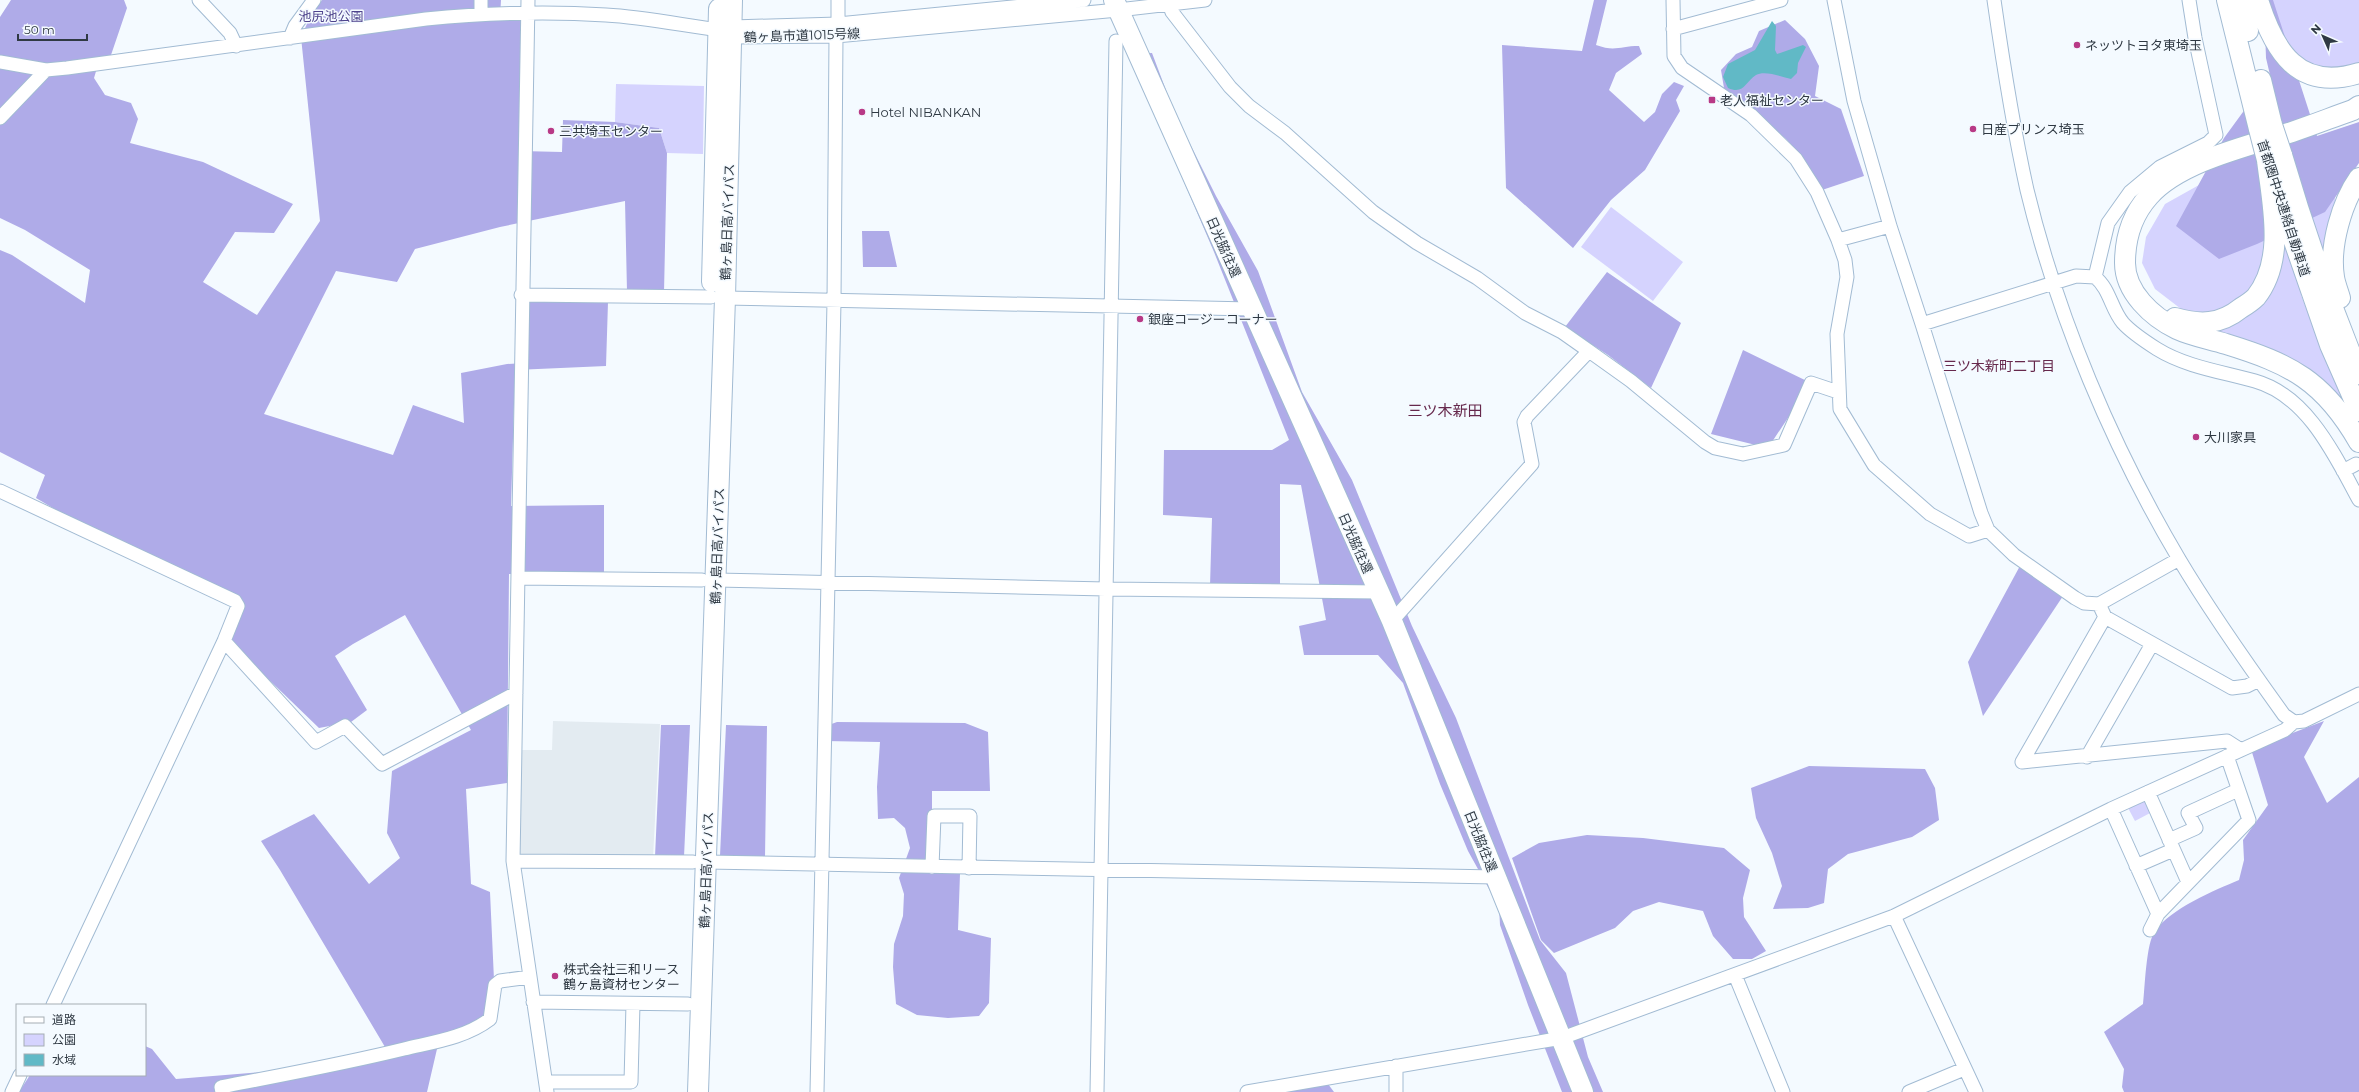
<svg xmlns="http://www.w3.org/2000/svg" width="2359" height="1092" viewBox="0 0 2359 1092" font-family="Montserrat,'Noto Sans JP',sans-serif">
<style>
.built{fill:#e3ebf1}
.green{fill:#d5d3fe}
.forest{fill:#afabe8}
.water{fill:#61b9c6}
.lines{fill:none;stroke-linecap:round;stroke-linejoin:round}
.minor-casing{stroke:#a2bbd3;stroke-width:15}
.highway-casing{stroke:#a2bbd3;stroke-width:22}
.minor{stroke:#fff;stroke-width:13}
.highway{stroke:#fff;stroke-width:20}
.highway-bridge-casing{stroke:#a2bbd3;stroke-width:22;stroke-linecap:butt}
.highway-bridge{stroke:#fff;stroke-width:20}
.poi-dot{fill:#b83986;stroke:#f4faff;stroke-width:1.5}
.labels{text-anchor:middle;stroke-width:3;stroke-linejoin:round;paint-order:stroke}
.park-label{font-size:13px;fill:#4f448d;stroke:#f4faff}
.street-label{font-size:13px;fill:#2f3943;stroke:#f4faff}
.poi-label{font-size:13px;fill:#2f3943;stroke:#f4faff;text-anchor:start}
.neighbourhood-label{font-size:14px;fill:#66284c;stroke:#f4faff}
.quarter-label{font-size:15px;fill:#66284c;stroke:#f4faff}
</style>
<rect width="100%" height="100%" fill="#f4faff"/>
<!-- built -->
<path class="built" d="M553 721 660 724 653 858 518 857 519 750H552Z"/>
<!-- green -->
<path class="green" d="M2264 0H2359V66L2322 70 2296 58Z
M616 84 704 86 703 154 667 153 659 128 615 122Z
M2199 185 2333 187 2336 204 2327 252 2301 295 2343 402 2215 335 2155 289 2142 263 2146 237 2165 204Z
M1611 207 1683 262 1653 301 1581 247Z
M2147 800 2152 812 2135 821 2127 806Z"/>
<!-- forest -->
<path class="forest" d="M11 0H124L127 8 111 55 100 58 94 78 105 95 131 103 138 119 130 143 203 162 293 204 274 233 235 232 203 282 257 315 320 221 301 37 311 15 322 0H501L500 18 518 19 522 22 521 151 562 152 563 120 615 122 659 128 667 153 664 293 627 291 625 201 500 227 415 249 397 282 336 271 264 414 393 455 413 405 464 423 461 373 507 364 525 363 527 299 608 302 606 366 515 370 511 506 604 505V575L509 574 507 783 466 789 471 884 490 892 494 980 485 1017 457 1030 437 1049 427 1092H19L30 1075H145V1046L152 1049 176 1079 276 1071 385 1047 280 870 261 841 314 814 369 884 400 858 387 833 392 771 471 730 405 615 353 644 335 656 367 710 351 722 319 728 228 640 243 603 85 527 36 498 45 475 0 452V250L12 255 85 303 90 270 25 230 0 218V17Z
M1594 0H1607L1596 45C1615 52 1620 46 1639 46L1642 54 1616 73 1609 90 1644 122 1655 112 1662 94 1674 82 1684 86 1676 100 1680 111 1645 170 1611 200 1573 248 1506 188 1502 45 1582 51Z
M2264 0H2273L2317 136 2359 122V163L2325 212 2257 244 2219 259 2176 226 2224 138 2270 75 2266 58Z
M1785 20 1805 39 1819 66 1815 96 1841 109 1864 176 1822 190 1801 156 1786 139 1724 88 1721 70 1736 54 1752 47 1759 31Z
M1152 53 1175 114 1216 196 1258 271 1302 392 1352 480 1412 626 1456 718 1540 940 1566 973 1588 1057 1603 1092H1562L1528 1005 1500 925 1499 907 1468 851 1440 784 1403 683 1378 655H1304L1299 626 1326 620 1301 485 1280 484V588L1210 586 1212 518 1163 515 1164 450H1272L1289 440 1214 252 1129 54Z
M862 231H889L897 267H863Z
M1607 272 1681 323 1651 388 1608 355 1565 327Z
M1743 350 1811 383 1768 448 1711 434Z
M2021 564 2063 596 1983 716 1968 662Z
M2324 721 2304 757 2327 803 2359 777V1092H2124L2122 1087 2124 1069 2104 1032 2143 1004C2145 987 2146 943 2155 931 2170 909 2215 890 2239 880L2244 860 2243 840 2268 805 2251 749Z
M837 722 965 723 988 732 990 791H932V872L960 874 958 930 991 938 989 1003 979 1016 948 1018 917 1015 896 1004 893 967 894 944 903 916 904 894 899 878 910 848 905 828 894 818 878 819 877 787 880 742 825 741 826 726Z
M661 725H690L684 857H655Z
M726 725 767 726 765 857 720 856Z
M1809 766 1925 769 1935 788 1939 820 1912 837 1848 854 1828 869 1824 903 1808 908 1773 909 1782 886 1772 853 1756 818 1751 788Z
M1587 835 1643 838 1724 848 1750 870 1743 898 1744 917 1766 951 1752 959H1733L1713 936 1703 911 1659 902 1633 911 1615 928 1554 953 1541 940 1512 858 1539 843Z
M1328 1084 1334 1092H1261Z"/>
<!-- water -->
<path class="water" d="M1772 21 1776 26 1775 50 1777 54 1803 45 1806 47 1798 63 1797 73 1791 79C1782 77 1765 70 1756 75 1745 82 1744 95 1728 88L1723 77 1728 64 1755 50Z"/>
<g class="lines">
<!-- minor casing -->
<g class="minor-casing">
<path id="minor" d="M199 0 230 33 236 46
M528 0 513 861 547 1092
M1673 0 1674 56 1682 68 1751 115 1796 159 1817 192 1838 240 1845 260 1847 277 1837 334 1840 409 1874 465 1930 514 1969 536 1988 530
M1834 0 1854 101 1890 226 1922 324 1981 513 1988 530 2014 555 2075 598 2084 603 2099 604 2179 559
M1994 0C2003 63 2013 127 2027 190 2058 318 2112 446 2179 559 2211 613 2248 665 2284 715L2294 722 2304 721 2359 694
M2189 0 2195 38 2216 135 2208 143 2160 167 2130 192 2108 223 2095 277C2110 289 2111 309 2123 323 2132 333 2146 342 2157 349 2186 367 2223 372 2255 381 2308 396 2335 456 2359 500
M1169 4 1172 12 1230 87 1249 106 1285 133 1373 212 1417 243 1477 278 1525 313 1562 332 1589 351 1527 416 1524 422 1532 464 1392 621
M481 14V0
M838 24V0
M724 29 732 27 838 24 1084 0
M1673 29 1781 0
M290 38 295 26 314 0
M0 62 46 70 67 68 426 19C486 13 546 11 606 15 643 17 681 25 718 30L732 37 836 36 1118 10 1205 0
M0 118 46 70
M1838 240 1890 226
M521 295 711 297
M725 298 1251 309
M1922 324 2076 276 2095 277
M1589 351 1631 381 1705 442 1715 448 1743 454 1784 445 1811 383 1838 392
M2343 471 2356 464
M0 491 235 601 238 606 224 641 53 1005
M518 578 702 580
M716 580 1106 589 1379 592
M2099 604 2105 617 2232 688 2247 686 2259 680
M224 641 316 742 345 726 382 764 516 693
M2087 757 2152 644
M2022 762 2227 741 2241 750
M2022 762 2105 617
M2148 792 2188 882
M2111 809 2158 914
M2169 840 2196 828 2188 813 2238 790
M513 861 693 862
M706 862 1496 877
M2136 866 2173 850
M932 867 934 816H970L969 868
M1894 916 1976 1092
M2150 930 2158 914 2249 820 2227 756
M1735 975 1783 1092
M533 1002 688 1004
M1396 1066V1092
M546 1082H631L633 1004
M12 1092 20 1075
M222 1092 221 1087C282 1075 343 1064 404 1049 433 1042 465 1038 490 1019L495 985 500 981 530 977
M817 1092 834 302 836 36
M1097 1092 1116 41
M1247 1092 1562 1038 1894 916 2111 809 2285 730 2294 722
M1909 1092 1964 1069"/>
</g>
<!-- highway casing -->
<g class="highway-casing">
<path id="highway" d="M1114 0 1392 621 1583 1092
M2227 0 2259 129
M2241 0 2248 31
M2258 0C2274 51 2298 92 2359 73
M2261 80 2272 125
M2359 106 2353 110C2333 117 2313 125 2292 132 2249 146 2180 161 2149 196 2132 215 2125 238 2125 263 2125 292 2152 317 2177 329 2192 336 2210 339 2226 344 2291 364 2324 381 2359 442
M2282 155C2304 230 2329 302 2359 374
M2280 201 2330 345 2359 411
M712 282 719 9
M2340 298C2338 291 2335 284 2334 277 2329 246 2342 202 2359 178
M2175 318C2200 325 2220 325 2241 308 2246 305 2252 301 2256 297 2286 259 2272 203 2267 160
M698 1092 725 298 732 0"/>
</g>
<!-- minor -->
<use href="#minor" class="minor"/>
<!-- highway -->
<use href="#highway" class="highway"/>
<!-- highway-bridge casing -->
<g class="highway-bridge-casing">
<path id="highway-bridge" d="M2272 125 2282 155
M2259 129 2267 160"/>
</g>
<!-- highway-bridge -->
<use href="#highway-bridge" class="highway-bridge"/>
</g>
<!-- markers -->
<g class="poi-dot">
<circle cx="2077" cy="45" r="4"/>
<rect x="1708" y="96" width="8" height="8" rx="2"/>
<circle cx="862" cy="112" r="4"/>
<circle cx="1973" cy="129" r="4"/>
<circle cx="551" cy="131" r="4"/>
<circle cx="1140" cy="319" r="4"/>
<circle cx="2196" cy="437" r="4"/>
<circle cx="555" cy="976" r="4"/>
</g>
<g class="labels">
<!-- park labels -->
<g class="park-label">
<text x="331" y="21">池尻池公園</text>
</g>
<!-- street labels -->
<g class="street-label">
<text transform="translate(802 35) rotate(-2)" y="5">鶴ヶ島市道1015号線</text>
<text transform="translate(2284 208) rotate(72)" y="5">首都圏中央連絡自動車道</text>
<text transform="translate(727 222) rotate(-88)" y="5">鶴ヶ島日高バイパス</text>
<text transform="translate(1224 247) rotate(66)" y="5">日光脇往還</text>
<text transform="translate(1356 543) rotate(66)" y="5">日光脇往還</text>
<text transform="translate(717 546) rotate(-88)" y="5">鶴ヶ島日高バイパス</text>
<text transform="translate(1481 841) rotate(68)" y="5">日光脇往還</text>
<text transform="translate(706 870) rotate(-88)" y="5">鶴ヶ島日高バイパス</text>
</g>
<!-- poi labels -->
<g class="poi-label">
<text x="2085" y="50">ネッツトヨタ東埼玉</text>
<text x="1720" y="105">老人福祉センター</text>
<text x="870" y="117">Hotel NIBANKAN</text>
<text x="1981" y="134">日産プリンス埼玉</text>
<text x="559" y="136">三共埼玉センター</text>
<text x="1148" y="324">銀座コージーコーナー</text>
<text x="2204" y="442">大川家具</text>
<text x="563" y="974">株式会社三和リース<tspan x="563" dy="15">鶴ヶ島資材センター</tspan></text>
</g>
<!-- neighbourhood labels -->
<g class="neighbourhood-label">
<text x="1999" y="371">三ツ木新町二丁目</text>
</g>
<!-- quarter labels -->
<g class="quarter-label">
<text x="1445" y="416">三ツ木新田</text>
</g>
</g>
<!-- legend -->
<rect x="16" y="1004" width="130" height="72" fill="#f4faff" stroke="#a5adb4"/>
<rect x="24" y="1017" width="20" height="6" fill="#ffffff" stroke="#a5adb4"/>
<text x="52" y="1024" font-size="12" fill="#2f3943">道路</text>
<rect x="24" y="1034" width="20" height="12" fill="#d5d3fe" stroke="#a5adb4"/>
<text x="52" y="1044" font-size="12" fill="#2f3943">公園</text>
<rect x="24" y="1054" width="20" height="12" fill="#61b9c6" stroke="#a5adb4"/>
<text x="52" y="1064" font-size="12" fill="#2f3943">水域</text>
<!-- north arrow -->
<g transform="translate(2323 36) rotate(315)" stroke="#f4faff" stroke-width="3" paint-order="stroke">
<path d="M0-3L7 15L0 10L-7 15Z" fill="#2f3943"/>
<text y="-6" font-size="11" font-weight="bold" text-anchor="middle" fill="#2f3943">N</text>
</g>
<!-- scale -->
<path d="M18 34v6h69v-6" fill="none" stroke="#2f3943" stroke-width="2"/>
<text x="24" y="34" font-size="12" fill="#2f3943" stroke="#f4faff" stroke-width="3" paint-order="stroke">50 m</text>
</svg>
